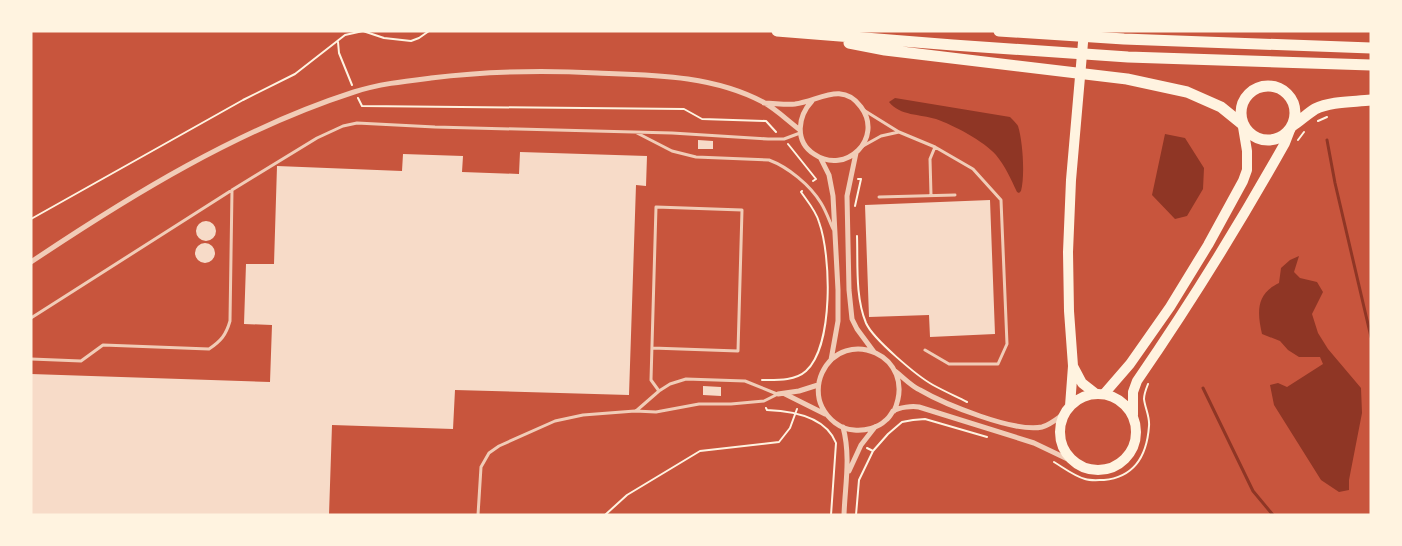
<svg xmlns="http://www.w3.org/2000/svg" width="1402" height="546" viewBox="0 0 1402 546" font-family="'Work Sans',sans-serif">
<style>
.water{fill:#8f3625}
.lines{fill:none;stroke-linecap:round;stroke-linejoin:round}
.stream{stroke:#8f3625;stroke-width:3}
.building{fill:#f7dbc8}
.path{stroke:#fff3e0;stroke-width:2}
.service{stroke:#f1ccb7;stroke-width:3}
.minor{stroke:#f1ccb7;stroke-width:5}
.primary{stroke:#fff3e0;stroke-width:10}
.trunk{stroke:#fff3e0;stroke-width:11}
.motorway{stroke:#fff3e0;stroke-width:11}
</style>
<rect width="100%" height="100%" fill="#c8553d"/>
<!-- water -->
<path class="water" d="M895 98 1010 117C1013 120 1016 123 1018 126 1023 142 1025 176 1021 191L1019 193 1017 192C1011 179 1005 166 996 155 984 141 953 125 936 119 920 114 900 116 889 102Z
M1165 134 1185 138 1204 168 1203 189 1187 216 1175 219 1152 195Z
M1299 256 1294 272 1300 278 1317 282 1323 292 1312 314 1318 333 1328 349 1361 388 1362 413 1349 480V490L1339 492 1321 480 1274 405 1270 385 1278 383 1287 387 1323 364 1320 357H1299L1288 350 1280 341 1262 334C1257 312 1256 294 1279 283L1281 268 1290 260Z"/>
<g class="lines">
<!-- stream -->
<path class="stream" d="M1327 140 1335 183 1371 337
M1203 388 1253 491 1273 515"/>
</g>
<!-- building -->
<path class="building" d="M698 140 713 141V149H698Z
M520 152 647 156 646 186 636 185 629 395 455 390 453 429 332 425 329 515H31V374L270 382 272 325 244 324 246 264H274L277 166 402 171 403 154 463 156 462 172 519 174Z
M990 200 995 334 930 337 929 315 869 317 865 205Z
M196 231a10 10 0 1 1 20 0a10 10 0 1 1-20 0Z
M195 253a10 10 0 1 1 20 0a10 10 0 1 1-20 0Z
M703 386 721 387V396L703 395Z"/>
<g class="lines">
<!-- path -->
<path class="path" d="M338 42 339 53 352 85
M358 98 362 106 684 109 702 119 766 121 776 132
M1318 121 1327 117
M1298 140 1304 132
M788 144 816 179 813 181
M855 206 861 179H858
M31 219 243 100 295 74 345 35 363 31 384 38 411 41 419 38 429 31
M857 236C858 264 855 296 866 323 873 339 917 376 933 385 944 391 955 396 967 402
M762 380C777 380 795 381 806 371 834 345 831 255 819 222 816 211 808 202 801 192L802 191
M766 408 767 410C792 411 826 417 836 443L831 515
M867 448 873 451 888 434 902 422 913 420 925 419 987 437
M1054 462C1064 468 1074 476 1085 479 1091 481 1098 480 1104 480 1135 477 1147 455 1149 426 1150 417 1145 408 1144 399 1144 395 1146 389 1148 384
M605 515 627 495 700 451 779 442 790 428 797 409
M856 515 859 480 873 451"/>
<!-- service -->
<path class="service" d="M862 109 899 132 935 147 973 169 1001 200 1007 344 998 364H949L925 350
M637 133 672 151 696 157 769 160C788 167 810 185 821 203 826 211 829 220 833 229
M863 146 881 136 899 132
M931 195 930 159 935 147
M879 197 955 195
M31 318 232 190 317 138 343 126 357 123 435 127 672 133 768 139H784L800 133
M652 348 738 351 742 210 656 207 651 380 659 391
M31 359 81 361 103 345 209 349C221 341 226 335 230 321L232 190
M636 411 659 391 670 384 686 379 745 381 777 394
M478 515 481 467 489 453 499 446 555 421 583 415 635 411 656 412 699 404H731L764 401 778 394"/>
<!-- minor -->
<path class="minor" d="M764 103C774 103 785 105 795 104 819 101 842 81 861 107 884 138 846 176 814 154 794 141 798 116 812 101
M856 153 847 196 849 290 852 319 857 329 874 352
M821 159 829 175 833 196 838 290V321L831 360
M31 262C131 195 239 129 354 92 379 84 406 81 431 78 488 71 540 70 597 73 653 75 712 75 763 102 776 109 788 121 800 130
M895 371C903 377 911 386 920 390 944 404 1015 433 1042 427 1050 425 1058 418 1065 413
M778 394 799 391 818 385
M785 394 825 414
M894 411C919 355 844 325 822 373 817 384 817 397 822 407 828 419 840 429 854 430 865 431 878 428 886 420 889 418 891 414 893 411 900 407 912 406 919 407L1034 443 1078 464
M843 427C851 457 845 485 844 515
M849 471 861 445 875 427"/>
<!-- primary -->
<path class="primary" d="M1073 366 1082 383 1096 394
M1060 432a38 38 0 1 1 76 0a38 38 0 1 1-76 0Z
M1104 394 1130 364 1170 307 1208 245 1243 181 1247 170V151L1243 127
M1070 406 1073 366 1069 311 1068 252 1071 180 1084 31
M1133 415V392L1137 381C1190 304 1239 225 1285 143L1290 130"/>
<!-- trunk -->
<path class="trunk" d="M1241 113a27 27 0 1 1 54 0a27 27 0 1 1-54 0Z
M1292 126C1300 121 1307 114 1315 109 1331 101 1353 102 1371 100"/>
<!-- motorway -->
<path class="motorway" d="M777 31 953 45 1128 57 1371 65
M999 31 1124 39 1371 48
M849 43 885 50 1127 79 1187 92 1221 107 1242 124"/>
</g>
<!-- border -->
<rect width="1402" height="546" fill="none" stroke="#fff3e0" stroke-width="65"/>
</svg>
